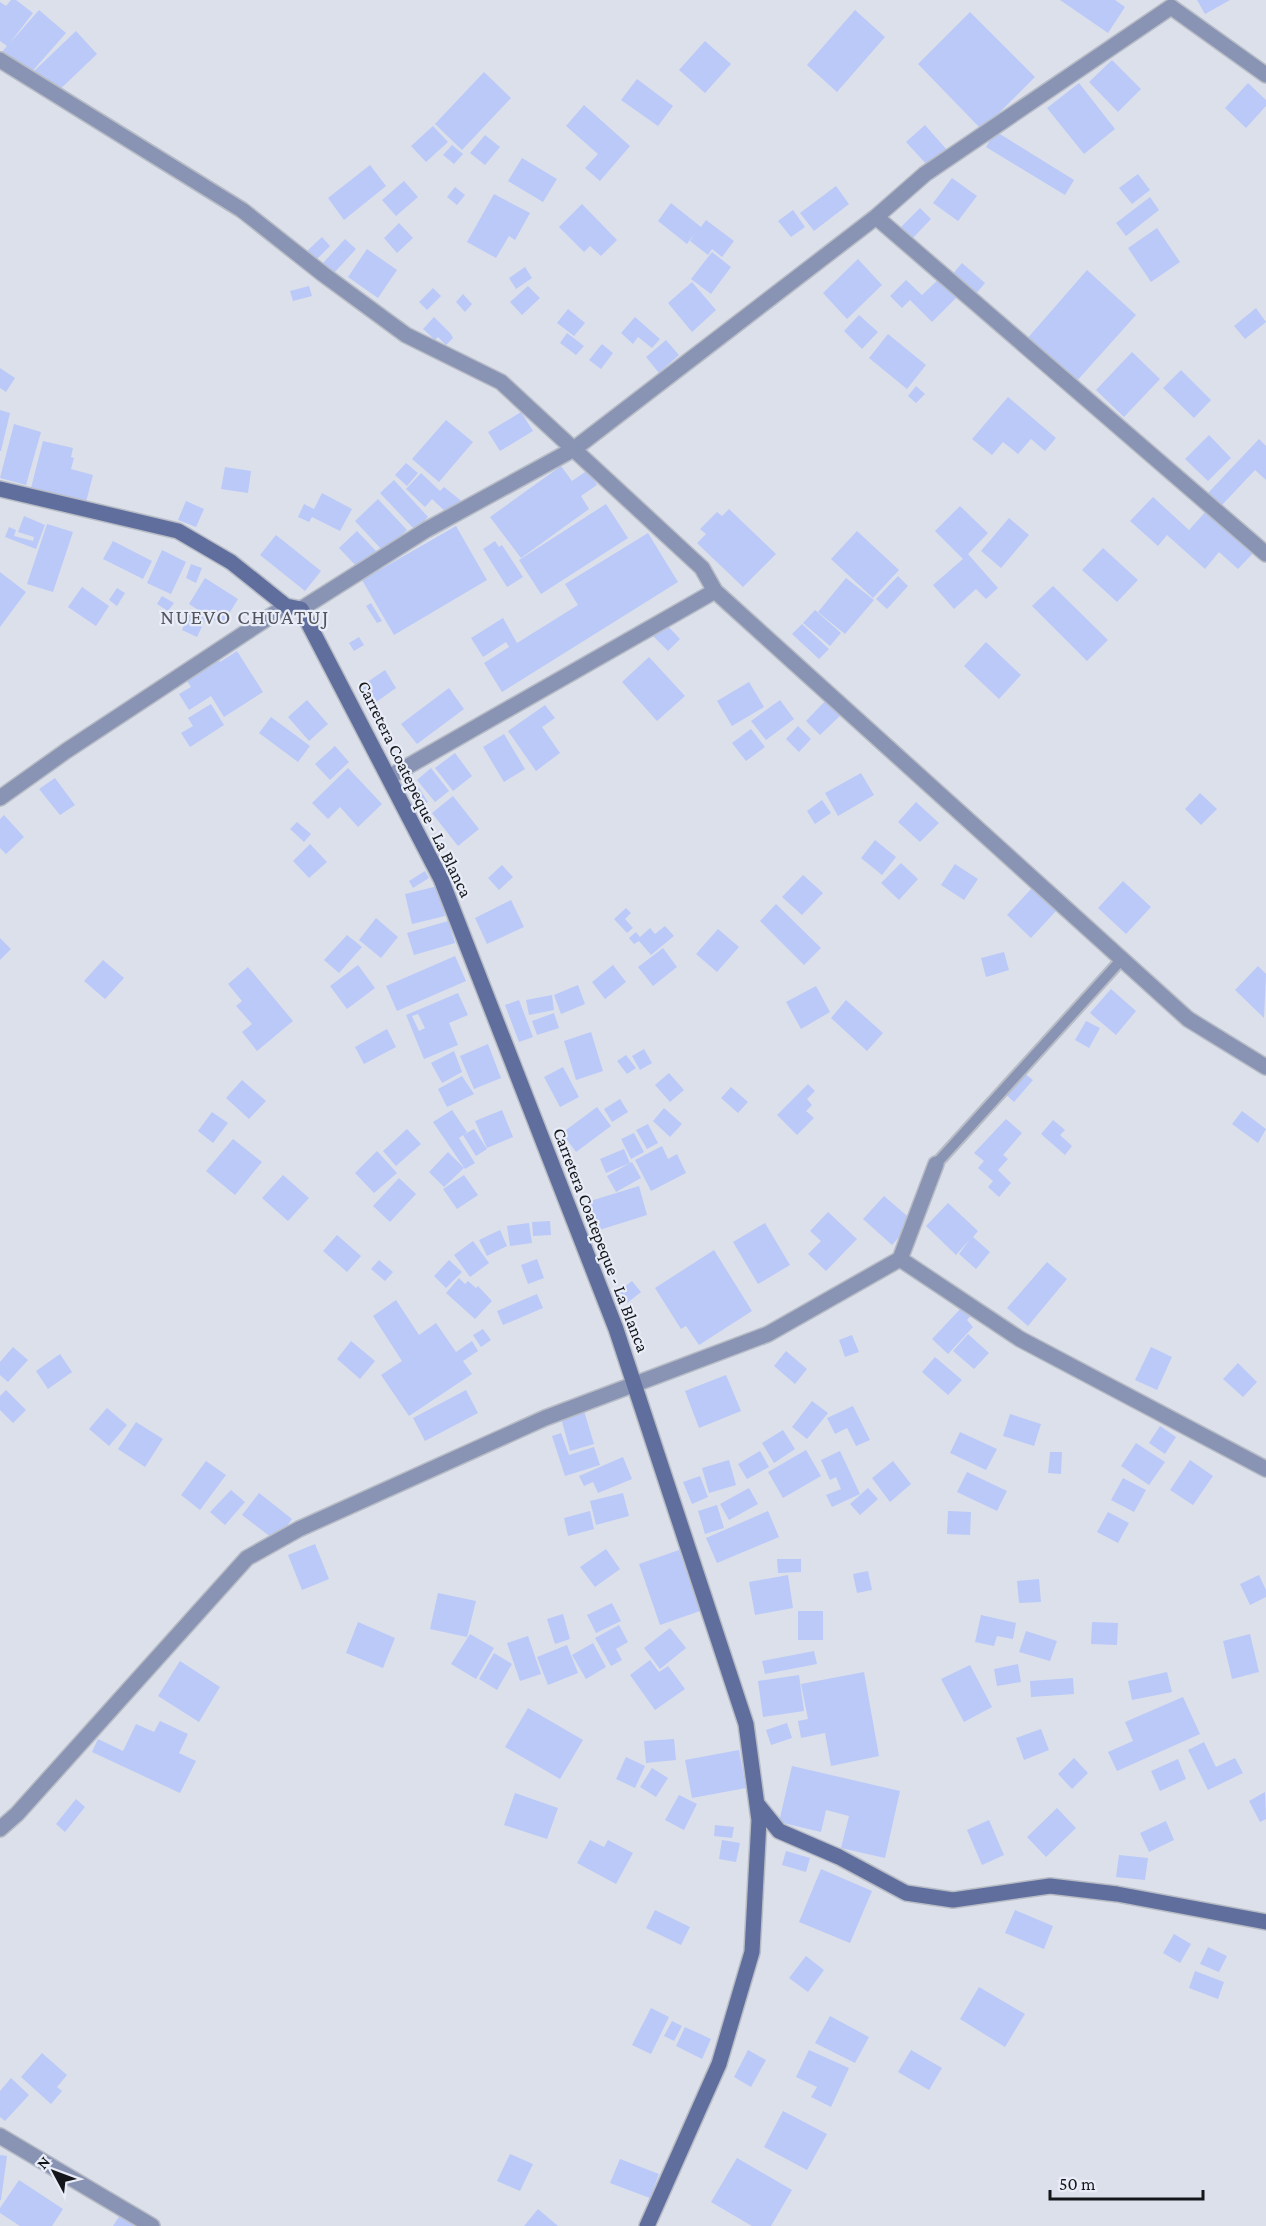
<svg xmlns="http://www.w3.org/2000/svg" width="1266" height="2226" viewBox="0 0 1266 2226" font-family="'Crimson Pro',serif">
<style>
.building{fill:#bac9f7;fill-rule:evenodd}
.lines{fill:none;stroke-linecap:round;stroke-linejoin:round}
.lane-casing{stroke:#b8bcc5;stroke-width:14}
.street-casing{stroke:#b8bcc5;stroke-width:18}
.secondary-casing{stroke:#b8bcc5;stroke-width:18}
.lane{stroke:#8994b4;stroke-width:10}
.street{stroke:#8994b4;stroke-width:15}
.secondary{stroke:#5f6e9d;stroke-width:15}
.labels{text-anchor:middle;stroke-width:4.5;stroke-linejoin:round;paint-order:stroke}
.street-label{font-size:18px;fill:#141619;stroke:#e9edf8}
.quarter-label{font-size:21px;letter-spacing:1.5px;fill:#52555e;stroke:#e9edf8}
</style>
<rect width="100%" height="100%" fill="#dce0eb"/>
<!-- building -->
<path class="building" d="M11 0H16L33 13 9 44 39 10 66 33 29 75 2 52 7 46 0 41V2L6 6Z
M1060 0H1115L1125 7 1108 33Z
M1197 0H1230L1205 14Z
M855 10 885 37 837 92 807 65Z
M970 12 1035 77 982 130 918 64Z
M76 31 97 54 53 96 32 73Z
M705 41 731 64 705 93 679 70Z
M1112 60 1141 89 1118 112 1089 82Z
M484 72 511 98 462 150 435 124Z
M637 79 673 106 658 126 621 100Z
M1079 83 1115 129 1084 154 1047 108Z
M1248 83 1266 100V106L1246 128 1225 108Z
M584 105 630 146 600 181 585 168 598 154 566 126Z
M925 125 947 150 928 166 906 142Z
M433 126 448 142 426 162 411 146Z
M995 131 1074 180 1065 195 986 147Z
M485 135 500 147 485 165 470 153Z
M452 145 463 154 454 164 443 155Z
M522 158 557 179 543 202 508 181Z
M370 165 386 186 344 220 328 198Z
M1138 174 1150 190 1132 204 1119 188Z
M952 178 977 196 958 221 933 203Z
M404 181 418 197 396 216 382 200Z
M836 186 849 204 814 231 800 213Z
M455 187 465 195 457 205 447 197Z
M494 194 530 213 515 240 509 236 496 258 467 242Z
M1150 197 1159 210 1126 236 1116 223Z
M671 203 701 227 706 220 734 241 722 257 712 249 708 255 690 241 695 233 687 244 658 221Z
M582 204 617 240 601 256 590 246 584 252 559 227Z
M920 208 931 219 912 239 901 227Z
M793 210 805 227 791 237 778 221Z
M399 223 413 238 397 253 384 238Z
M1157 228 1180 262 1151 282 1128 248Z
M322 237 330 246 316 260 307 251Z
M345 239 356 249 334 273 323 263Z
M367 249 397 270 378 298 348 277Z
M712 252 731 267 711 294 691 279Z
M858 259 882 285 847 319 823 293Z
M962 263 985 283 974 296 951 276Z
M525 267 532 278 516 289 509 278Z
M1087 270 1136 315 1075 383 1026 340Z
M941 277 959 295 932 322 910 300 902 308 890 296 906 280 922 295Z
M692 282 716 310 692 332 668 303Z
M309 286 312 296 293 301 290 291Z
M528 286 540 298 522 315 510 302Z
M433 288 441 296 427 310 419 302Z
M463 294 472 304 465 312 456 302Z
M1256 308 1266 322 1245 339 1234 326Z
M568 309 585 323 574 336 557 323Z
M859 315 878 332 862 349 844 331Z
M434 317 451 334 453 338 446 345 438 337 435 340 423 329Z
M635 317 660 339 652 348 638 337 633 344 621 333Z
M567 333 584 346 576 355 560 343Z
M888 334 926 365 907 389 869 358Z
M666 340 679 355 659 373 646 357Z
M602 344 613 353 601 369 589 360Z
M1132 352 1160 379 1124 417 1096 390Z
M0 368 15 378 6 392 0 388Z
M1181 370 1211 400 1194 418 1163 388Z
M916 386 925 394 916 403 908 396Z
M1008 397 1056 438 1045 451 1031 439 1018 454 1003 442 992 455 972 439Z
M0 410 10 413 1 451H0Z
M521 412 533 431 500 451 488 432Z
M446 420 473 442 439 482 412 459Z
M14 424 41 432 26 485 0 478Z
M1209 435 1231 458 1208 481 1185 459Z
M1259 439 1266 446V480L1255 470 1221 506 1208 493Z
M43 441 73 448 71 457 74 458 71 469 93 475 86 502 31 488Z
M406 463 418 473 407 486 395 475Z
M561 466 572 481 588 470 597 485 581 496 589 509 521 558 490 517Z
M225 467 251 471 248 493 221 489Z
M421 473 440 491 444 487 464 503 448 514 432 499 425 507 406 489Z
M394 480 428 517 415 530 380 493Z
M322 493 352 509 340 531 312 517 309 522 298 517 304 504 314 509Z
M1153 497 1189 530 1209 508 1256 550 1238 569 1219 552 1205 569 1167 535 1158 546 1130 521Z
M378 499 407 530 384 552 355 521Z
M186 501 204 509 196 527 178 520Z
M606 504 628 538 541 594 519 560Z
M960 506 988 533 968 554 998 588 986 599 976 589 954 609 933 585 963 559 935 531Z
M729 509 776 554 743 587 697 543 706 534 700 529 717 512 722 516Z
M24 516 45 525 36 549 5 537 9 527 16 530 14 536 33 541 34 537 18 532Z
M1009 518 1029 535 1001 568 981 551Z
M47 524 73 532 53 592 27 584Z
M456 526 487 580 394 635 362 580Z
M357 531 376 551 358 568 339 548Z
M857 531 899 570 873 598 831 559Z
M648 533 678 582 502 692 484 663 509 647 506 642 483 657 471 638 503 618 517 643 578 605 565 584Z
M276 535 321 571 305 591 260 555Z
M113 541 152 561 143 579 103 559Z
M495 541 499 547 502 545 523 577 507 587 483 549Z
M1103 548 1138 580 1117 602 1082 570Z
M162 550 186 562 171 594 147 583Z
M191 564 202 568 196 583 186 578Z
M0 572 26 592 0 627Z
M898 576 908 586 887 609 876 599Z
M205 578 238 599 222 625 189 604Z
M846 578 874 600 845 634 818 612Z
M1053 586 1108 640 1087 661 1032 606Z
M82 587 109 606 96 626 68 607Z
M117 588 125 593 117 606 109 600Z
M162 596 174 603 168 611 157 604Z
M371 603 382 621 377 623 366 606Z
M815 610 841 633 830 646 803 623Z
M190 611 206 618 197 637 182 630Z
M664 622 680 639 668 651 652 635Z
M802 624 829 649 819 659 792 634Z
M359 637 364 645 354 651 349 643Z
M986 642 1021 675 999 699 964 666Z
M237 651 263 692 224 717 211 696 189 710 179 694 191 687 184 677 215 654 220 662Z
M649 657 685 696 657 721 622 682Z
M385 670 396 688 372 705 360 687Z
M749 682 764 707 732 726 717 701Z
M449 688 464 709 417 744 401 724Z
M829 697 844 712 820 735 806 721Z
M307 700 328 724 309 741 288 717Z
M780 700 794 719 766 740 751 721Z
M211 704 224 725 190 747 181 733 193 726 188 718Z
M545 705 555 718 542 727 560 753 536 771 508 731Z
M271 717 310 746 298 762 259 733Z
M798 726 811 739 799 752 786 739Z
M751 729 765 747 746 761 732 743Z
M504 734 525 769 504 782 483 747Z
M335 746 349 762 330 780 315 764Z
M455 753 472 776 453 791 435 768Z
M348 768 382 804 358 827 340 807 328 819 312 803Z
M431 768 449 791 435 802 417 780Z
M861 773 874 795 838 816 825 793Z
M55 778 75 805 60 815 39 789Z
M415 782 428 802 423 805 410 785Z
M1200 793 1217 809 1201 825 1185 809Z
M453 796 479 829 458 846 432 813Z
M822 800 831 813 815 824 807 811Z
M916 802 939 823 920 842 898 822Z
M4 815 24 837 6 854 0 848V819Z
M297 822 311 834 304 842 290 829Z
M875 840 896 857 882 875 861 858Z
M310 844 327 862 309 878 293 861Z
M901 863 918 879 899 900 881 883Z
M955 864 978 879 964 900 941 885Z
M502 865 513 877 499 890 488 878Z
M425 871 429 878 413 888 409 881Z
M803 875 823 893 802 915 782 897Z
M1123 881 1151 907 1126 934 1098 908Z
M438 886 445 916 412 924 405 894Z
M1032 888 1056 911 1031 938 1007 915Z
M511 900 524 927 487 944 475 918Z
M776 904 821 948 804 965 760 921Z
M626 908 631 913 625 919 633 928 627 933 614 919Z
M376 918 398 937 381 958 359 940Z
M448 921 455 943 414 955 407 933Z
M665 926 674 936 651 955 639 941 634 944 629 938 636 932 640 937 650 928 655 934Z
M718 929 739 947 717 972 696 954Z
M347 935 362 947 339 973 324 960Z
M0 938 11 949 0 960Z
M663 948 677 967 653 986 638 967Z
M1004 952 1009 970 986 977 981 958Z
M455 956 466 981 397 1011 386 986Z
M103 960 124 978 105 999 84 981Z
M358 965 375 988 347 1009 330 986Z
M613 965 626 982 605 999 592 982Z
M1258 966 1266 974 1264 1018 1235 990Z
M248 967 293 1021 257 1051 242 1032 252 1024 236 1006 242 1001 228 984Z
M578 985 585 1004 561 1014 554 995Z
M816 986 830 1012 801 1029 786 1002Z
M1111 989 1136 1011 1116 1035 1090 1013Z
M458 993 468 1015 449 1023 458 1045 424 1059 406 1015ZM418 1014 425 1028 419 1031 412 1016Z
M552 995 554 1010 529 1015 526 1000Z
M519 1000 533 1037 519 1042 505 1005Z
M846 1000 883 1033 867 1051 831 1018Z
M554 1013 559 1028 537 1035 532 1021Z
M1086 1021 1100 1028 1089 1048 1075 1040Z
M387 1029 396 1047 364 1064 355 1047Z
M591 1032 603 1071 576 1080 564 1041Z
M488 1044 501 1078 474 1089 460 1056Z
M644 1049 652 1063 640 1070 632 1056Z
M454 1051 462 1072 442 1083 431 1063Z
M626 1055 636 1068 627 1074 617 1061Z
M563 1067 579 1097 560 1107 544 1077Z
M1019 1069 1033 1080 1014 1102 1001 1090Z
M669 1073 684 1090 670 1102 655 1085Z
M462 1076 474 1094 447 1107 438 1089Z
M242 1080 266 1101 249 1119 226 1098Z
M808 1084 815 1091 807 1099 812 1105 806 1111 814 1118 797 1135 777 1115Z
M731 1087 748 1102 738 1113 721 1098Z
M620 1099 628 1112 612 1122 604 1109Z
M597 1107 611 1126 576 1152 562 1133Z
M664 1108 682 1124 670 1137 653 1121Z
M452 1110 467 1132 459 1138 475 1163 465 1169 433 1122Z
M502 1110 513 1137 487 1148 475 1121Z
M1242 1111 1266 1129 1258 1143 1232 1124Z
M212 1112 228 1123 213 1143 198 1131Z
M1006 1119 1022 1133 1003 1155 1008 1159 998 1170 1011 1183 999 1197 988 1187 993 1181 978 1168 984 1161 974 1153Z
M1053 1120 1065 1130 1060 1135 1072 1146 1065 1155 1041 1134Z
M648 1124 658 1143 647 1149 636 1130Z
M407 1129 421 1144 396 1166 383 1151Z
M474 1129 487 1149 476 1156 463 1135Z
M634 1133 644 1152 631 1159 621 1139Z
M233 1139 262 1162 235 1195 206 1171Z
M662 1146 668 1159 677 1154 686 1173 651 1191 635 1160Z
M624 1149 630 1163 632 1162 641 1178 616 1192 607 1176 630 1163 606 1173 600 1159Z
M377 1151 397 1173 374 1193 355 1173Z
M448 1152 464 1168 444 1187 429 1172Z
M283 1175 309 1198 288 1221 262 1198Z
M464 1175 478 1195 457 1209 443 1189Z
M399 1178 416 1194 390 1222 373 1206Z
M639 1186 647 1215 596 1231 593 1223 588 1224 584 1209 589 1208 587 1202Z
M884 1196 913 1221 892 1245 863 1219Z
M948 1203 978 1231 973 1237 990 1252 976 1269 959 1254 970 1239 956 1255 926 1226Z
M828 1212 857 1239 826 1271 808 1254 821 1241 810 1231Z
M550 1221 551 1235 533 1236 532 1222Z
M529 1223 532 1243 510 1246 507 1226Z
M765 1223 790 1265 758 1284 733 1242Z
M500 1230 507 1246 487 1256 479 1240Z
M337 1235 361 1256 347 1272 323 1251Z
M473 1241 489 1263 470 1277 454 1255Z
M714 1250 752 1311 699 1345 686 1326 681 1329 655 1288Z
M537 1259 544 1278 528 1284 521 1265Z
M379 1260 393 1272 385 1281 371 1269Z
M449 1260 462 1272 446 1288 434 1276Z
M1047 1262 1067 1279 1028 1326 1007 1308Z
M459 1278 465 1284 468 1281 476 1288 478 1286 492 1301 475 1319 446 1293Z
M632 1281 641 1292 627 1303 618 1292Z
M537 1294 543 1308 503 1325 497 1311Z
M396 1300 419 1335 436 1323 456 1352 472 1341 478 1351 463 1361 472 1374 409 1416 381 1375 402 1361 373 1316Z
M964 1305 973 1313 967 1320 973 1327 948 1354 932 1339Z
M483 1329 491 1340 481 1347 473 1335Z
M968 1334 989 1353 974 1369 953 1351Z
M852 1335 859 1352 845 1357 839 1340Z
M351 1341 375 1361 360 1379 337 1359Z
M13 1347 28 1360 8 1382 0 1375V1362Z
M1151 1347 1172 1357 1157 1390 1135 1380Z
M786 1351 807 1369 795 1384 774 1366Z
M60 1354 72 1372 48 1389 36 1371Z
M935 1357 962 1380 948 1395 922 1372Z
M1238 1363 1257 1382 1243 1397 1223 1379Z
M726 1375 741 1411 699 1428 685 1391Z
M6 1390 26 1410 13 1423 0 1410V1396Z
M466 1390 478 1413 425 1441 413 1418Z
M812 1401 828 1413 807 1439 792 1427Z
M853 1406 870 1440 856 1446 847 1428 835 1434 827 1418Z
M107 1408 127 1425 109 1446 89 1429Z
M584 1411 594 1444 570 1451 561 1418Z
M1010 1414 1041 1424 1034 1446 1003 1436Z
M136 1422 163 1439 145 1467 118 1449Z
M1160 1426 1176 1437 1165 1454 1149 1443Z
M783 1430 795 1449 774 1463 762 1443Z
M960 1432 997 1449 986 1470 950 1453Z
M561 1433 569 1455 594 1447 600 1465 565 1476 552 1436Z
M1136 1443 1165 1462 1149 1485 1121 1466Z
M806 1450 821 1476 783 1498 768 1472Z
M760 1451 769 1467 747 1479 738 1464Z
M840 1451 860 1494 832 1507 826 1495 841 1489 836 1477 830 1480 821 1460Z
M1050 1452H1062L1061 1474 1048 1473Z
M623 1457 632 1479 598 1493 593 1482 584 1486 579 1476Z
M729 1460 736 1485 709 1493 702 1468Z
M1190 1460 1213 1476 1193 1505 1170 1490Z
M206 1461 226 1475 200 1510 181 1495Z
M893 1461 911 1484 890 1502 872 1478Z
M967 1472 1007 1491 997 1511 957 1492Z
M700 1476 708 1497 692 1504 683 1482Z
M1123 1478 1146 1490 1134 1512 1111 1500Z
M749 1488 758 1504 729 1520 720 1504Z
M868 1488 878 1499 860 1515 850 1504Z
M231 1490 245 1502 225 1525 210 1512Z
M259 1493 292 1519 276 1541 242 1515Z
M623 1493 629 1516 596 1525 590 1501Z
M717 1505 724 1528 705 1534 698 1511Z
M590 1511 594 1529 568 1536 564 1518Z
M768 1511 779 1537 717 1563 706 1538Z
M948 1511 971 1512 970 1535 947 1534Z
M1108 1512 1129 1523 1118 1543 1097 1532Z
M315 1544 329 1579 302 1590 288 1555Z
M606 1549 620 1569 595 1587 580 1567Z
M679 1550 700 1611 660 1625 639 1564Z
M777 1559H801V1572L778 1573Z
M868 1571 872 1590 857 1593 853 1574Z
M788 1575 793 1608 755 1615 749 1582Z
M1259 1575 1266 1590V1597L1250 1605 1240 1584Z
M1039 1579 1041 1602 1019 1603 1017 1581Z
M438 1593 476 1601 467 1637 430 1629Z
M612 1603 621 1621 596 1633 587 1615Z
M798 1611H823V1640H798Z
M563 1614 570 1639 555 1644 547 1619Z
M981 1615 1016 1623 1013 1639 997 1636 994 1646 975 1642Z
M358 1622 395 1638 383 1668 346 1653Z
M1092 1622 1118 1623 1117 1645 1091 1644Z
M619 1625 628 1642 616 1649 622 1660 611 1666 595 1638Z
M670 1628 686 1648 660 1669 644 1648Z
M1026 1631 1057 1641 1050 1661 1019 1652Z
M470 1634 494 1648 476 1679 451 1664Z
M1250 1634 1259 1672 1232 1679 1223 1641Z
M528 1636 541 1674 520 1681 507 1643Z
M593 1643 606 1667 586 1679 572 1655Z
M567 1645 578 1673 548 1685 537 1657Z
M814 1651 817 1664 765 1674 762 1661Z
M494 1653 512 1664 497 1690 479 1679Z
M650 1660 659 1672 668 1666 685 1689 655 1710 630 1675Z
M180 1661 220 1687 199 1722 158 1696Z
M1018 1664 1021 1682 997 1686 994 1669Z
M970 1665 992 1707 964 1722 941 1679Z
M864 1672 879 1756 831 1766 825 1733 801 1738 798 1721 808 1719 801 1684Z
M1167 1672 1172 1692 1132 1700 1128 1681Z
M799 1675 804 1711 763 1717 758 1681Z
M1073 1678 1074 1694 1031 1697 1030 1681Z
M1183 1697 1200 1734 1117 1771 1108 1752 1133 1741 1125 1722Z
M528 1708 583 1740 560 1779 505 1747Z
M160 1721 188 1734 179 1753 196 1761 180 1793 92 1752 98 1739 123 1751 136 1724 154 1732Z
M787 1723 792 1738 771 1745 766 1730Z
M1041 1729 1049 1750 1024 1760 1016 1738Z
M674 1739 676 1760 646 1763 644 1741Z
M1204 1742 1216 1767 1235 1758 1243 1773 1208 1790 1188 1750Z
M739 1750 746 1788 692 1798 685 1760Z
M626 1757 645 1766 635 1788 616 1779Z
M1074 1758 1088 1773 1072 1789 1058 1774Z
M1178 1759 1186 1779 1160 1791 1151 1771Z
M792 1766 900 1791 885 1858 841 1848 849 1816 826 1810 821 1832 779 1822Z
M652 1768 668 1778 656 1797 640 1787Z
M1265 1792 1266 1819 1260 1822 1249 1801Z
M515 1793 558 1808 547 1839 504 1825Z
M679 1795 697 1804 684 1830 665 1820Z
M76 1799 85 1807 65 1832 56 1824Z
M1057 1808 1076 1828 1046 1857 1027 1837Z
M989 1820 1004 1855 982 1865 967 1830Z
M1166 1821 1174 1840 1149 1852 1140 1833Z
M715 1825 734 1827 732 1838 714 1836Z
M590 1840 604 1847 608 1840 633 1853 616 1884 577 1863Z
M722 1840 740 1843 736 1862 719 1859Z
M786 1851 810 1858 806 1872 782 1865Z
M1119 1855 1148 1858 1145 1880 1116 1877Z
M821 1869 872 1891 850 1943 799 1922Z
M655 1910 690 1927 681 1945 646 1928Z
M1015 1910 1053 1926 1044 1949 1005 1933Z
M1174 1934 1191 1944 1180 1963 1163 1953Z
M1208 1947 1227 1956 1219 1972 1200 1964Z
M806 1956 824 1970 808 1992 789 1978Z
M1195 1971 1224 1982 1218 1999 1189 1988Z
M979 1987 1025 2014 1005 2047 960 2019Z
M651 2008 669 2017 651 2054 632 2045Z
M830 2016 869 2037 855 2063 815 2043Z
M672 2021 682 2026 674 2041 664 2036Z
M685 2027 711 2039 702 2059 676 2046Z
M748 2050 766 2060 751 2087 734 2077Z
M809 2050 849 2068 831 2107 811 2097 817 2087 796 2077Z
M911 2050 942 2068 929 2090 898 2072Z
M42 2053 67 2075 57 2087 62 2091 51 2104 21 2077Z
M11 2078 29 2095 5 2121 0 2117V2091Z
M783 2111 827 2134 807 2170 764 2147Z
M510 2154 533 2164 520 2191 497 2181Z
M0 2155 7 2156 1 2200H0Z
M737 2158 792 2190 771 2226H752L711 2202Z
M620 2159 659 2174 650 2198 610 2183Z
M19 2180 63 2209 52 2226H20L0 2213V2208Z
M538 2209 558 2226H524Z
M120 2215 139 2226H113Z"/>
<g class="lines">
<!-- lane casing -->
<g class="lane-casing">
<path id="lane" d="M936 1164 1122 959"/>
</g>
<!-- street casing -->
<g class="street-casing">
<path id="street" d="M1171 7 1266 75
M0 60 242 210 323 274 406 335 501 382 702 568 715 591 1188 1019 1266 1067
M876 217 1266 554
M301 609 426 530 574 449 876 217 925 174 1171 7
M389 777 715 591
M0 798 66 751 286 606
M900 1259 1020 1339 1266 1469
M0 1829 17 1814 247 1558 299 1529 545 1418 768 1334 900 1259 936 1164
M0 2136 152 2226"/>
</g>
<!-- secondary casing -->
<g class="secondary-casing">
<path id="secondary" d="M0 489 178 531 231 562 286 606 301 609 441 879 616 1329 746 1724 759 1820 752 1952 719 2064 647 2226
M758 1805 779 1831 839 1857 906 1893 953 1900 1050 1886 1117 1894 1266 1922"/>
</g>
<!-- lane -->
<use href="#lane" class="lane"/>
<!-- street -->
<use href="#street" class="street"/>
<!-- secondary -->
<use href="#secondary" class="secondary"/>
</g>
<g class="labels">
<!-- street labels -->
<g class="street-label">
<text transform="translate(415 789) rotate(64)" y="6">Carretera Coatepeque - La Blanca</text>
<text transform="translate(601 1240) rotate(69)" y="6">Carretera Coatepeque - La Blanca</text>
</g>
<!-- quarter labels -->
<g class="quarter-label">
<text x="245" y="624">NUEVO CHUATUJ</text>
</g>
</g>
<!-- north arrow -->
<g transform="translate(54 2172) rotate(311)" stroke="#e9edf8" stroke-width="4.5" paint-order="stroke">
<path d="M0-4.5L10 22L0 15L-10 22Z" fill="#141619"/>
<text y="-9" font-size="16" font-weight="bold" text-anchor="middle" fill="#141619">N</text>
</g>
<!-- scale -->
<path d="M1050 2190v9h153v-9" fill="none" stroke="#141619" stroke-width="3"/>
<text x="1059" y="2190" font-size="18" fill="#141619" stroke="#e9edf8" stroke-width="4.5" paint-order="stroke">50 m</text>
</svg>
